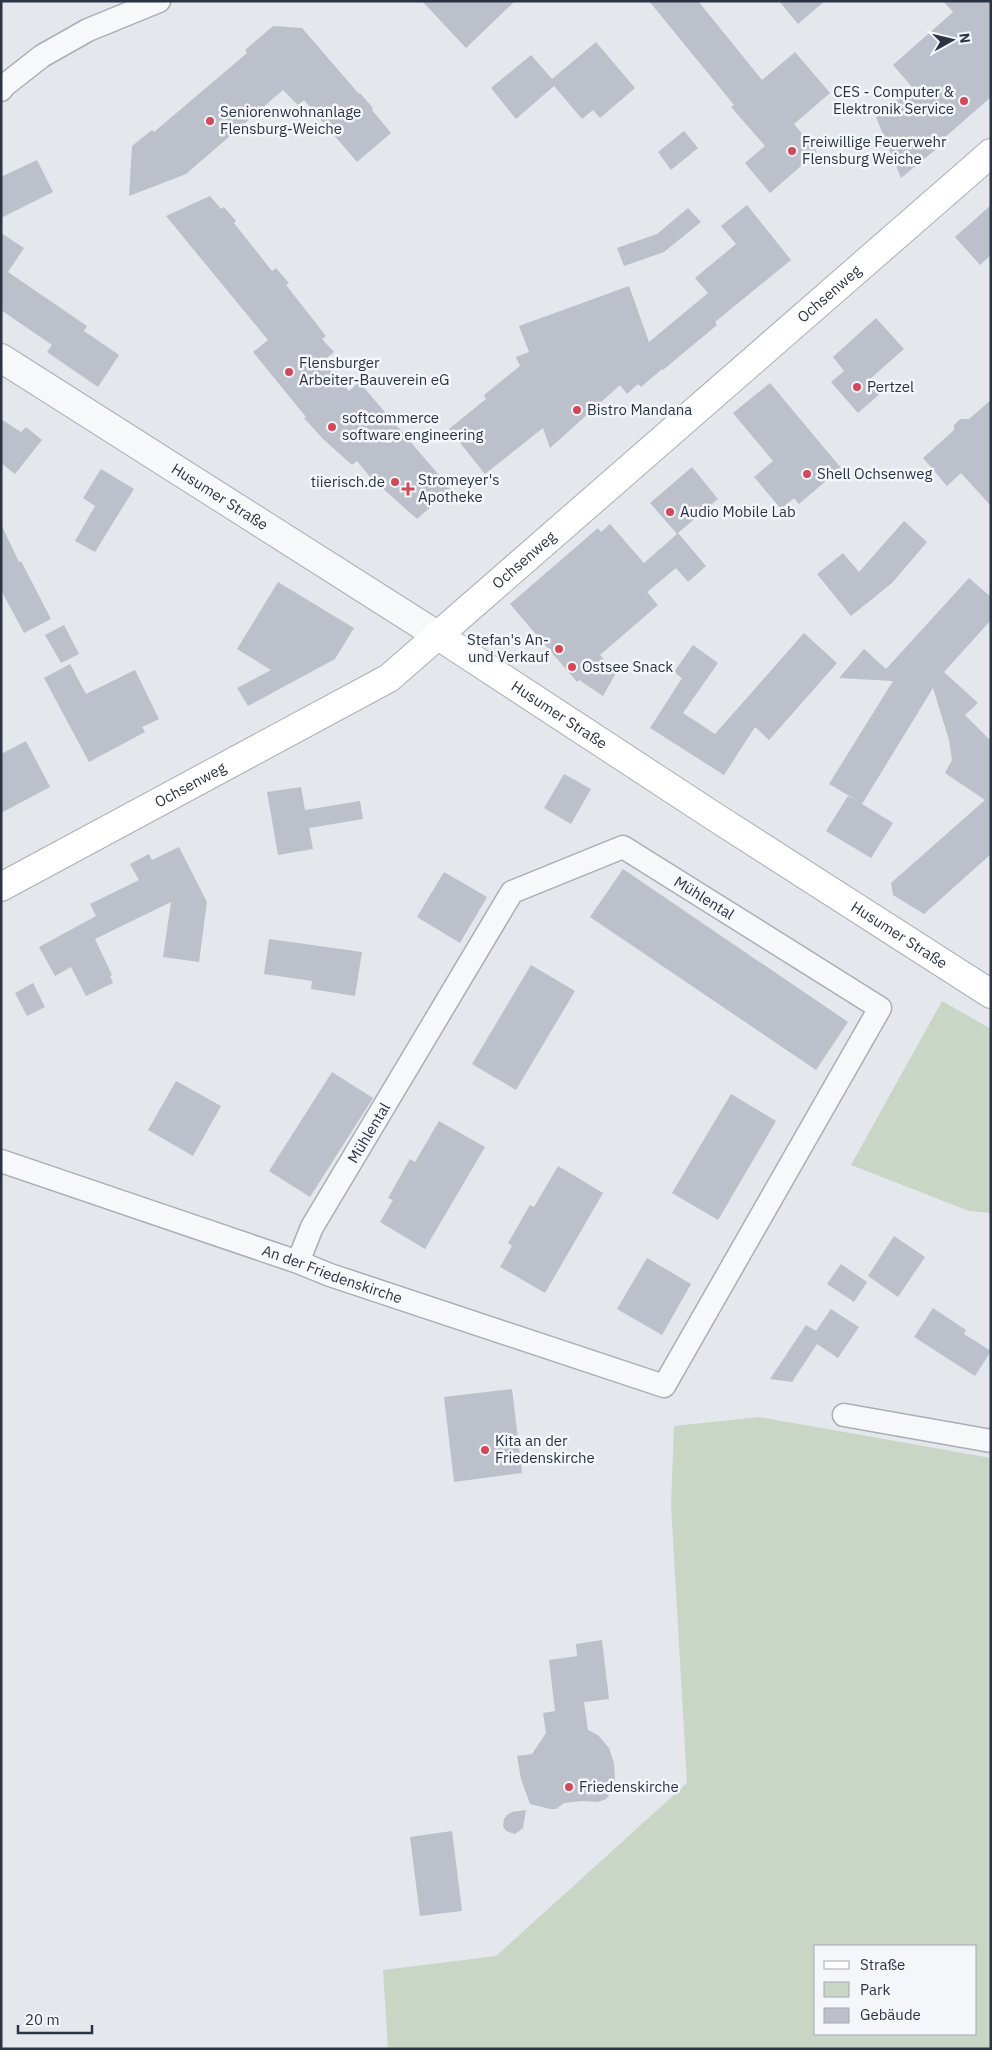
<svg xmlns="http://www.w3.org/2000/svg" width="992" height="2050" viewBox="0 0 992 2050" font-family="'IBM Plex Sans',sans-serif">
<style>
.green{fill:#c9d6c5;fill-rule:evenodd}
.building{fill:#bbc0ca}
.lines{fill:none;stroke-linecap:round;stroke-linejoin:round}
.minor-casing{stroke:#a9aeb7;stroke-width:25}
.tertiary-casing{stroke:#a9aeb7;stroke-width:30}
.secondary-casing{stroke:#a9aeb7;stroke-width:30}
.minor{stroke:#f7f8fa;stroke-width:22}
.tertiary{stroke:#f7f8fa;stroke-width:28}
.secondary{stroke:#fff;stroke-width:28}
.poi-dot{fill:#d1495b;stroke:#f4f6f9;stroke-width:2}
.labels{text-anchor:middle;stroke-width:5;stroke-linejoin:round;paint-order:stroke}
.poi-label{font-size:15px;fill:#2b3445;stroke:#f4f6f9;text-anchor:start}
.street-label{font-size:15px;fill:#2b3445;stroke:#f4f6f9}
</style>
<rect width="100%" height="100%" fill="#e4e7ec"/>
<!-- green -->
<path class="green" d="M942 1001 991 1029V1213L969 1211 851 1165Z
M759 1417 991 1458V2049H388L383 1970 496 1956 687 1783 671 1505 674 1426ZM816 1946H976V2034H816Z"/>
<!-- building -->
<path class="building" d="M422 1H515L466 48Z
M649 1H698L762 80 795 52 830 93 794 124 817 152 770 193 745 163 765 146 731 107 734 105Z
M779 1H825L798 24Z
M943 1H991V97L943 139 945 142 901 178 876 117 912 87 893 65 953 12Z
M273 26 302 28 359 94 360 93 373 108 372 110 391 133 357 162 304 100 298 105 283 90 186 174 129 196 132 146 152 130 154 132 247 53 245 50Z
M596 42 635 88 600 118 593 110 582 119 554 86 516 119 491 88 531 55 552 79Z
M684 131 698 148 671 170 658 152Z
M37 160 53 192 1 218V177Z
M210 196 221 209 224 207 236 221 234 223 272 271 276 268 289 283 286 285 326 336 322 339 334 352 322 362 349 391 359 382 451 489 417 519 371 478 357 461 352 465 323 439 304 418 306 417 253 352 268 340 166 216Z
M747 205 791 260 715 322 717 325 663 370 662 369 641 387 638 384 627 394 620 385 550 448 543 428 485 474 449 429 486 399 484 395 520 366 516 357 529 352 519 326 629 286 649 342 708 293 695 278 736 244 721 226Z
M991 205V255L980 265 955 237Z
M688 208 701 222 664 252 624 266 617 248 657 234Z
M1 233 24 248 8 272 87 326 84 331 119 355 98 387 47 352 52 345 1 310Z
M876 318 904 349 870 379 882 392 858 413 831 382 844 371 833 357Z
M770 383 841 468 799 504 794 498 781 509 754 477 773 461 733 413Z
M991 400V506L961 473 947 486 923 458 954 430V425L960 419H969Z
M1 419 21 432 26 427 42 440 15 474 1 463Z
M692 467 718 499 678 533 706 566 688 582 676 568 647 592 658 605 600 655 616 673 603 696 579 680 577 682 510 604 598 528 601 532 610 524 644 563 677 534 650 503Z
M101 469 134 489 95 552 75 541 95 506 83 498Z
M904 521 927 542 892 583 851 616 817 574 843 553 859 572Z
M1 524 19 562 21 561 51 619 24 633 1 590Z
M969 578 991 597V620L944 672 978 703 965 715 991 741V854L924 914 893 895 891 883 985 800 945 773 952 760 949 740 933 688 862 804 893 823 871 858 826 831 848 796 858 801 829 784 893 681 839 678 864 649 886 669Z
M278 582 354 628 335 659 248 706 237 688 271 670 237 649Z
M64 625 79 654 61 663 45 635Z
M804 633 837 663 769 740 755 727 724 775 650 728 682 678 674 672 693 645 718 663 683 713 715 734Z
M70 664 86 694 135 670 159 719 142 727 145 732 89 762 44 678Z
M26 741 50 787 1 813V754Z
M564 774 591 789 571 824 544 808Z
M301 787 305 810 360 801 363 819 309 828 313 849 278 855 267 792Z
M179 847 207 902 199 962 163 957 171 902 95 939 112 975 110 976 113 983 86 996 71 967 55 976 39 947 96 916 90 904 139 880 130 864 149 854 152 860Z
M623 869 848 1022 816 1070 590 917Z
M444 872 487 897 460 943 417 917Z
M269 939 362 952 355 996 311 989 312 981 264 974Z
M531 965 575 991 516 1090 472 1064Z
M33 983 45 1007 27 1016 15 993Z
M332 1072 373 1098 310 1197 269 1171Z
M176 1081 221 1106 193 1156 148 1130Z
M731 1094 776 1121 718 1220 672 1193Z
M439 1121 485 1147 425 1249 380 1222 393 1200 388 1198 410 1159 415 1162Z
M558 1166 603 1193 545 1293 500 1267 512 1246 508 1243 530 1205 534 1207Z
M894 1236 925 1257 898 1297 868 1276Z
M647 1258 691 1284 662 1335 617 1309Z
M841 1264 867 1282 854 1302 827 1284Z
M933 1308 966 1330 964 1334 991 1351 975 1376 914 1337Z
M831 1309 859 1327 838 1358 817 1344 792 1382 770 1379 806 1325 816 1331Z
M512 1389 522 1473 454 1482 444 1397Z
M602 1640 609 1699 584 1702 588 1730 598 1735 609 1748 614 1763 615 1780 611 1793 606 1799 598 1802 582 1801 564 1803 556 1809H550L530 1804 521 1779 517 1756 532 1754 546 1733 543 1713 555 1711 549 1660 577 1656 576 1644Z
M526 1810 523 1828 515 1834 506 1831 503 1826 504 1819 507 1815 512 1812Z
M452 1831 462 1911 420 1916 410 1837Z"/>
<g class="lines">
<!-- minor casing -->
<g class="minor-casing">
<g id="minor">
<path d="M1 90 5 85 42 56 88 30 159 1"/>
<path id="s1" d="M1 1161 298 1262 330 1275 664 1386 880 1008 623 847 512 892 312 1227 298 1262"/>
<path d="M844 1415 991 1441"/>
</g>
</g>
<!-- tertiary casing -->
<g class="tertiary-casing">
<g id="tertiary">
<path id="s2" d="M1 358 437 635"/>
</g>
</g>
<!-- secondary casing -->
<g class="secondary-casing">
<g id="secondary">
<path id="s3" d="M437 635 715 817 991 994"/>
<path id="s4" d="M1 887 389 678 991 153"/>
</g>
</g>
<!-- minor -->
<use href="#minor" class="minor"/>
<!-- tertiary -->
<use href="#tertiary" class="tertiary"/>
<!-- secondary -->
<use href="#secondary" class="secondary"/>
</g>
<!-- markers -->
<g class="poi-dot">
<circle cx="964" cy="101" r="5"/>
<circle cx="210" cy="121" r="5"/>
<circle cx="792" cy="151" r="5"/>
<circle cx="289" cy="372" r="5"/>
<circle cx="857" cy="387" r="5"/>
<circle cx="577" cy="410" r="5"/>
<circle cx="332" cy="427" r="5"/>
<circle cx="807" cy="474" r="5"/>
<circle cx="395" cy="482" r="5"/>
<path d="M405.5 481.5h5v5h5v5h-5v5h-5v-5h-5v-5h5z"/>
<circle cx="670" cy="512" r="5"/>
<circle cx="559" cy="649" r="5"/>
<circle cx="572" cy="667" r="5"/>
<circle cx="485" cy="1450" r="5"/>
<circle cx="569" cy="1787" r="5"/>
</g>
<g class="labels">
<!-- poi labels -->
<g class="poi-label">
<text x="954" y="97" text-anchor="end">CES - Computer &amp;<tspan x="954" dy="17">Elektronik Service</tspan></text>
<text x="220" y="117">Seniorenwohnanlage<tspan x="220" dy="17">Flensburg-Weiche</tspan></text>
<text x="802" y="147">Freiwillige Feuerwehr<tspan x="802" dy="17">Flensburg Weiche</tspan></text>
<text x="299" y="368">Flensburger<tspan x="299" dy="17">Arbeiter-Bauverein eG</tspan></text>
<text x="867" y="392">Pertzel</text>
<text x="587" y="415">Bistro Mandana</text>
<text x="342" y="423">softcommerce<tspan x="342" dy="17">software engineering</tspan></text>
<text x="817" y="479">Shell Ochsenweg</text>
<text x="418" y="485">Stromeyer's<tspan x="418" dy="17">Apotheke</tspan></text>
<text x="385" y="487" text-anchor="end">tiierisch.de</text>
<text x="680" y="517">Audio Mobile Lab</text>
<text x="549" y="645" text-anchor="end">Stefan's An-<tspan x="549" dy="17">und Verkauf</tspan></text>
<text x="582" y="672">Ostsee Snack</text>
<text x="495" y="1446">Kita an der<tspan x="495" dy="17">Friedenskirche</tspan></text>
<text x="579" y="1792">Friedenskirche</text>
</g>
<!-- street labels -->
<g class="street-label">
<text dy="5" stroke="none"><textPath href="#s4" startOffset="1025">Ochsenweg</textPath></text>
<text dy="5" stroke="none"><textPath href="#s2" startOffset="259">Husumer Straße</textPath></text>
<text dy="5" stroke="none"><textPath href="#s4" startOffset="620">Ochsenweg</textPath></text>
<text dy="5" stroke="none"><textPath href="#s3" startOffset="146">Husumer Straße</textPath></text>
<text dy="5" stroke="none"><textPath href="#s4" startOffset="215">Ochsenweg</textPath></text>
<text transform="translate(704 898) rotate(32)" y="5">Mühlental</text>
<text dy="5" stroke="none"><textPath href="#s3" startOffset="551">Husumer Straße</textPath></text>
<text transform="translate(369 1133) rotate(-59)" y="5">Mühlental</text>
<text dy="5" stroke="none"><textPath href="#s1" startOffset="350">An der Friedenskirche</textPath></text>
</g>
</g>
<!-- border -->
<rect width="992" height="2050" fill="none" stroke="#2b3445" stroke-width="5"/>
<!-- legend -->
<rect x="814" y="1945" width="162" height="90" fill="#f4f6f9" stroke="#a4a8b1"/>
<rect x="824" y="1961" width="25" height="8" fill="#ffffff" stroke="#a4a8b1"/>
<text x="860" y="1970" font-size="15" fill="#2b3445">Straße</text>
<rect x="824" y="1982" width="25" height="15" fill="#c9d6c5" stroke="#a4a8b1"/>
<text x="860" y="1995" font-size="15" fill="#2b3445">Park</text>
<rect x="824" y="2008" width="25" height="15" fill="#bbc0ca" stroke="#a4a8b1"/>
<text x="860" y="2020" font-size="15" fill="#2b3445">Gebäude</text>
<!-- north arrow -->
<g transform="translate(952 40) rotate(82)" stroke="#f4f6f9" stroke-width="4" paint-order="stroke">
<path d="M0-4L9 19L0 12L-9 19Z" fill="#2b3445"/>
<text y="-8" font-size="14" font-weight="bold" text-anchor="middle" fill="#2b3445">N</text>
</g>
<!-- scale -->
<path d="M18 2025v8h74v-8" fill="none" stroke="#2b3445" stroke-width="2.5"/>
<text x="25" y="2025" font-size="15" fill="#2b3445" stroke="#f4f6f9" stroke-width="4" paint-order="stroke">20 m</text>
</svg>
